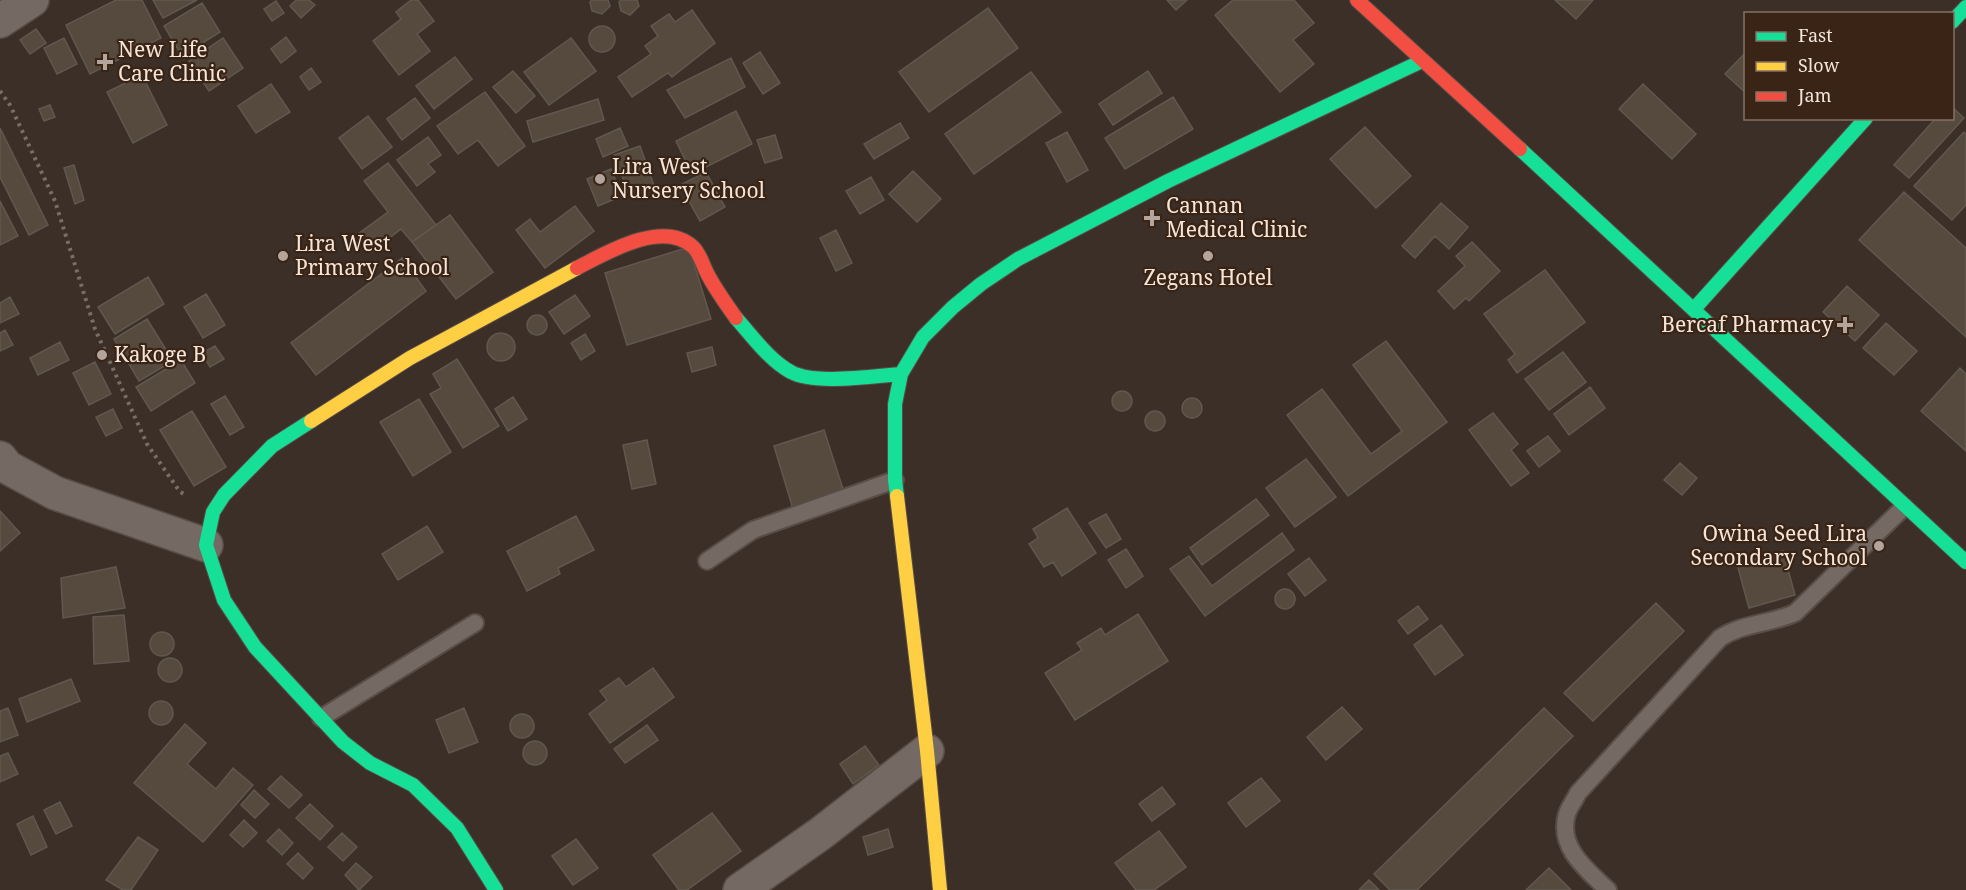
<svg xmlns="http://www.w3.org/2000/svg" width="1966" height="890" viewBox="0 0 1966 890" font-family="'Noto Serif',serif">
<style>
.building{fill:#564a3e;stroke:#60584f;stroke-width:1.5}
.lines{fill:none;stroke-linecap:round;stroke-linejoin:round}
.lane-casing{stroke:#584d46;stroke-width:20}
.street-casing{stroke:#584d46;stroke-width:36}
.fast-casing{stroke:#584d46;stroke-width:16}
.slow-casing{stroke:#584d46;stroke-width:16}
.jam-casing{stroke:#584d46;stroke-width:16}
.path{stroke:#776e68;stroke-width:4;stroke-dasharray:3 4.5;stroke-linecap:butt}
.lane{stroke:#746a63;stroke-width:16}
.street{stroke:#746a63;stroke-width:33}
.fast{stroke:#16e098;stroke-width:14}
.slow{stroke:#ffcf43;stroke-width:14}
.jam{stroke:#f24e42;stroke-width:14}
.poi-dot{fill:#b4a59c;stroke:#3a2415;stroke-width:2}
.labels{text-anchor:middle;stroke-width:4.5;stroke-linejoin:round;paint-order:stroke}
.poi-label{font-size:21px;fill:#f4e5db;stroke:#3a2415;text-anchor:start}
</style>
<rect width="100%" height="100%" fill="#3c2f27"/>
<!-- building -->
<path class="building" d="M116 0H142L161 38 90 74 66 25Z
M153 0H197L163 18Z
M296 0H309L315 5 301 18 290 6Z
M411 0H418L434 21 417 34 430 51 399 75 373 41 401 19 396 12Z
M592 0H608L610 6 602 14 592 11 590 2Z
M621 0H637L639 6 630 15 621 11 619 2Z
M1167 0H1187L1176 10Z
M1233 0H1294L1314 23 1293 40 1314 64 1280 92 1215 15Z
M1555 0H1593L1576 19Z
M276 1 284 13 272 21 264 9Z
M202 3 220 32 182 56 164 26Z
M988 8 1018 48 929 112 899 72Z
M692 10 715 43 672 77 668 73 632 97 618 77 651 54 645 46 658 36 651 26 669 14 675 22Z
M589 39a13 13 0 1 1 26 0a13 13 0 1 1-26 0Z
M36 29 46 43 30 54 20 40Z
M286 37 296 51 281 63 271 49Z
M64 38 77 64 57 74 44 48Z
M223 38 243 68 209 91 189 61Z
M571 38 596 71 549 105 524 72Z
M760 52 780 83 763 94 743 63Z
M1746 52V93L1725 74Z
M455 57 472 79 434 109 416 86Z
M731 58 745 87 685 118 667 90Z
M311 68 321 82 309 90 300 77Z
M513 71 535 96 516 113 493 87Z
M1148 71 1162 93 1113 125 1099 104Z
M1031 72 1061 112 974 174 945 134Z
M142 75 167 125 133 143 107 92Z
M271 84 290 112 256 133 238 106Z
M1643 84 1696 134 1672 159 1619 109Z
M485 92 525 146 498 166 478 140 458 154 437 126Z
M1173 97 1193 129 1125 169 1105 138Z
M415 98 430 118 402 140 387 119Z
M598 99 604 120 533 142 527 121Z
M50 105 55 117 44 121 39 109Z
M1952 107 1964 118 1909 178 1894 165 1936 118H1952Z
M736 111 752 144 692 174 676 141Z
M368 116 392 147 362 169 339 138Z
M900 123 909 138 874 159 864 144Z
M1365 127 1411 176 1376 208 1330 159Z
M0 128 48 225 29 235 0 177Z
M620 128 628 146 603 157 596 139Z
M1067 132 1088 170 1067 182 1046 143Z
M1964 132 1966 134V205L1952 220 1914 186Z
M775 135 782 158 765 163 757 140Z
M428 137 441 155 428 164 435 172 417 186 397 160Z
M640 146 655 188 630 197 614 155Z
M388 163 436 225 412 242 401 229 372 252 358 234 388 212 364 181Z
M74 165 84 200 75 204 64 168Z
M611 169 622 196 598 206 587 179Z
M913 171 941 199 917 222 889 194Z
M706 172 725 207 700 221 680 185Z
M871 177 884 200 860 214 846 191Z
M1904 192 1966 248V337L1859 240Z
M0 201 18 236 0 245Z
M1441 203 1468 227 1449 249 1435 236 1415 258 1402 246Z
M575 206 594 231 545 268 516 230 530 219 540 232Z
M450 215 493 272 456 299 412 242Z
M836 230 852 263 836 271 820 238Z
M1472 242 1500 271 1469 301 1466 298 1454 309 1438 291 1465 266 1456 256Z
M689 247 711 319 627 345 605 273Z
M402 258 426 291 316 375 291 343Z
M1545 270 1585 322 1517 373 1508 360 1515 354 1484 314Z
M148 277 164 304 115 334 98 307Z
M1847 286 1879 315 1855 341 1823 312Z
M206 294 225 325 203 338 184 307Z
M575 295 590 316 564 334 549 312Z
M10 297 19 314 0 323V303Z
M527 325a10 10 0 1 1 20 0a10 10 0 1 1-20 0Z
M147 319 173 361 139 381 114 339Z
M1886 323 1917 351 1894 375 1863 348Z
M5 330 13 345 0 351V333Z
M487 347a14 14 0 1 1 28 0a14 14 0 1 1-28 0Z
M585 334 595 351 581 360 571 343Z
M1386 341 1447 422 1348 496 1287 415 1322 389 1371 454 1402 431 1353 365Z
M60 342 69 360 38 375 30 358Z
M215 346 224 359 210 367 202 353Z
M712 347 716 365 692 372 687 353Z
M1563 352 1586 382 1549 410 1525 379Z
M457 359 499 426 463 448 430 394 441 388 433 374Z
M181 360 195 383 151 411 136 387Z
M95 362 111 394 89 405 73 373Z
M1960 368 1966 374V451L1921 411Z
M1590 387 1605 408 1569 435 1554 414Z
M1112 401a10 10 0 1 1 20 0a10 10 0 1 1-20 0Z
M225 396 244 427 230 435 211 404Z
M513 397 527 419 508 431 495 409Z
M1182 408a10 10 0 1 1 20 0a10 10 0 1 1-20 0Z
M419 399 451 452 413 476 380 422Z
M113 409 122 428 106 436 96 417Z
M1145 421a10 10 0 1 1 20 0a10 10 0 1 1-20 0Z
M192 411 226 467 194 486 160 430Z
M1493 413 1518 444 1511 450 1529 473 1511 486 1469 430Z
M824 430 844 492 793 509 774 446Z
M1548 436 1560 451 1539 467 1527 451Z
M647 440 656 484 632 489 623 445Z
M1306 459 1336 497 1295 527 1266 488Z
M1680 463 1697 478 1682 495 1664 480Z
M1256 499 1269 515 1202 565 1190 548Z
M1067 508 1096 553 1062 576 1053 562 1044 567 1029 544 1038 538 1033 529Z
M0 511 20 533 0 551Z
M1106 514 1121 539 1106 548 1089 523Z
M576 516 594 550 558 568 560 574 527 591 507 551Z
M427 526 443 552 398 580 382 554Z
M1282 533 1294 550 1205 616 1170 569 1189 556 1212 586Z
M1126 549 1143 576 1126 588 1108 560Z
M1783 551 1795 595 1749 608 1737 564Z
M1309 558 1326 580 1305 596 1288 574Z
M116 567 125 608 63 618 61 578Z
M1275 599a10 10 0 1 1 20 0a10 10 0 1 1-20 0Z
M1656 603 1684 631 1593 721 1564 693Z
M1418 606 1428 619 1408 634 1398 621Z
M1138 614 1168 661 1075 720 1045 673 1082 650 1077 643 1101 628 1105 635Z
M124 615 129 661 94 664 93 617Z
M1441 625 1463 655 1435 675 1414 645Z
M150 644a12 12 0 1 1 24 0a12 12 0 1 1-24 0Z
M158 670a12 12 0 1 1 24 0a12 12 0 1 1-24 0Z
M653 668 674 697 610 743 589 714 607 700 600 691 619 678 626 687Z
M71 679 80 701 27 722 19 699Z
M149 713a12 12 0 1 1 24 0a12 12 0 1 1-24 0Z
M1342 707 1362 729 1326 760 1307 737Z
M8 708 18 735 0 742V711Z
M464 708 478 742 449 753 436 720Z
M1544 708 1573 736 1417 890H1390L1374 874Z
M510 726a12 12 0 1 1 24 0a12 12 0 1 1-24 0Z
M185 724 206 743 187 764 216 789 233 768 253 785 203 842 134 783Z
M647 725 658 740 625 763 614 749Z
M523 753a12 12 0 1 1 24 0a12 12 0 1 1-24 0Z
M865 746 879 765 853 784 840 764Z
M8 753 18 774 0 782V756Z
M281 776 302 795 289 808 268 789Z
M1261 778 1280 801 1246 827 1228 803Z
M1162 787 1175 804 1152 821 1139 804Z
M254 790 269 804 255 818 241 805Z
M60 802 72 826 56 834 44 810Z
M310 804 333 826 320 840 296 818Z
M712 813 741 851 687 890H679L653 855Z
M33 816 47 847 31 855 17 824Z
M244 820 257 833 243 847 230 835Z
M279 829 293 843 282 855 267 841Z
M888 829 893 847 868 855 863 837Z
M1159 831 1186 867 1154 890H1136L1115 863Z
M342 833 357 847 343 861 328 847Z
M138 837 158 850 131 890H123L106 880Z
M576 839 598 868 573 885 552 856Z
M298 853 313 868 303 879 287 864Z
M356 863 372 877 359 890 345 875Z
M1549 868 1571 890H1526Z
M1369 880 1379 890H1359Z"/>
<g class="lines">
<!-- lane casing -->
<g class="lane-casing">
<path id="lane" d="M707 561 753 530 895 480
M321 718 475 623
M1608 890C1587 870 1557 847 1567 814 1569 807 1575 800 1578 793L1720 638C1743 623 1770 624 1795 613L1904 507"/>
</g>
<!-- street casing -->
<g class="street-casing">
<path id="street" d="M0 21 32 0
M0 458 7 467 55 493 206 545
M740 890 820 834 927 751"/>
</g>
<!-- fast casing -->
<g class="fast-casing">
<path id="fast" d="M1952 22 1966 7
M1520 149 1966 562
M1694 309 1866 118
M736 318C752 336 770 361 791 372 814 385 874 376 901 374
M311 421 272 446 224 495 213 512 206 545 224 600 255 647 343 742 370 763 413 785 457 828 496 890
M897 496 895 480V404L901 374 923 337 953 307 981 284 1018 259 1168 181 1422 61"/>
</g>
<!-- slow casing -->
<g class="slow-casing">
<path id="slow" d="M311 421 410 358 577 268
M897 496 927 751 940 890"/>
</g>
<!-- jam casing -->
<g class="jam-casing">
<path id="jam" d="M1357 0 1520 149
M577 268C606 253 663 219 693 247 700 253 703 266 708 275 716 290 726 304 736 318"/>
</g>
<!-- path -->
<path class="path" d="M0 91 10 105 55 201 95 329 147 444 180 492 184 494"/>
<!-- lane -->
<use href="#lane" class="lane"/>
<!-- street -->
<use href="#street" class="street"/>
<!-- fast -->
<use href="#fast" class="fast"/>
<!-- slow -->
<use href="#slow" class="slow"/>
<!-- jam -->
<use href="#jam" class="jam"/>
</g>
<!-- markers -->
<g class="poi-dot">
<path d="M102 53h6v6h6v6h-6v6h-6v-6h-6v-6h6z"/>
<circle cx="600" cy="179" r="6"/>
<path d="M1149 209h6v6h6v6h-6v6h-6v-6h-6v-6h6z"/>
<circle cx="283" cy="256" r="6"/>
<circle cx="1208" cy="256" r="6"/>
<path d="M1842 316h6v6h6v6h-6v6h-6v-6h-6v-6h6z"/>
<circle cx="102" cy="355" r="6"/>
<circle cx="1879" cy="546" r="6"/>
</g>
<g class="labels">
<!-- poi labels -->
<g class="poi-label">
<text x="118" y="57">New Life<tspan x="118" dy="24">Care Clinic</tspan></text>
<text x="612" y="174">Lira West<tspan x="612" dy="24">Nursery School</tspan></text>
<text x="1166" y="213">Cannan<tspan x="1166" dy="24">Medical Clinic</tspan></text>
<text x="295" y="251">Lira West<tspan x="295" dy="24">Primary School</tspan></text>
<text x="1208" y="285" text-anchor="middle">Zegans Hotel</text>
<text x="1833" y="332" text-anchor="end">Bercaf Pharmacy</text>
<text x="114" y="362">Kakoge B</text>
<text x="1867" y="541" text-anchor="end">Owina Seed Lira<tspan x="1867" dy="24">Secondary School</tspan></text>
</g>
</g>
<!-- legend -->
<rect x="1744" y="12" width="210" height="108" fill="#3a2415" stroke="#847164" stroke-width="1.5"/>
<rect x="1756" y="32" width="30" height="9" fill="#16e098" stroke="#847164" stroke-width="1.5"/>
<text x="1798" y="42" font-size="18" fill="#f4e5db">Fast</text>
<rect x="1756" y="62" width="30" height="9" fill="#ffcf43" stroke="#847164" stroke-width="1.5"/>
<text x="1798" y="72" font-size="18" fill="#f4e5db">Slow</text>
<rect x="1756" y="92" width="30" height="9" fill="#f24e42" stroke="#847164" stroke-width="1.5"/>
<text x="1798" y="102" font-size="18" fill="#f4e5db">Jam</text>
</svg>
